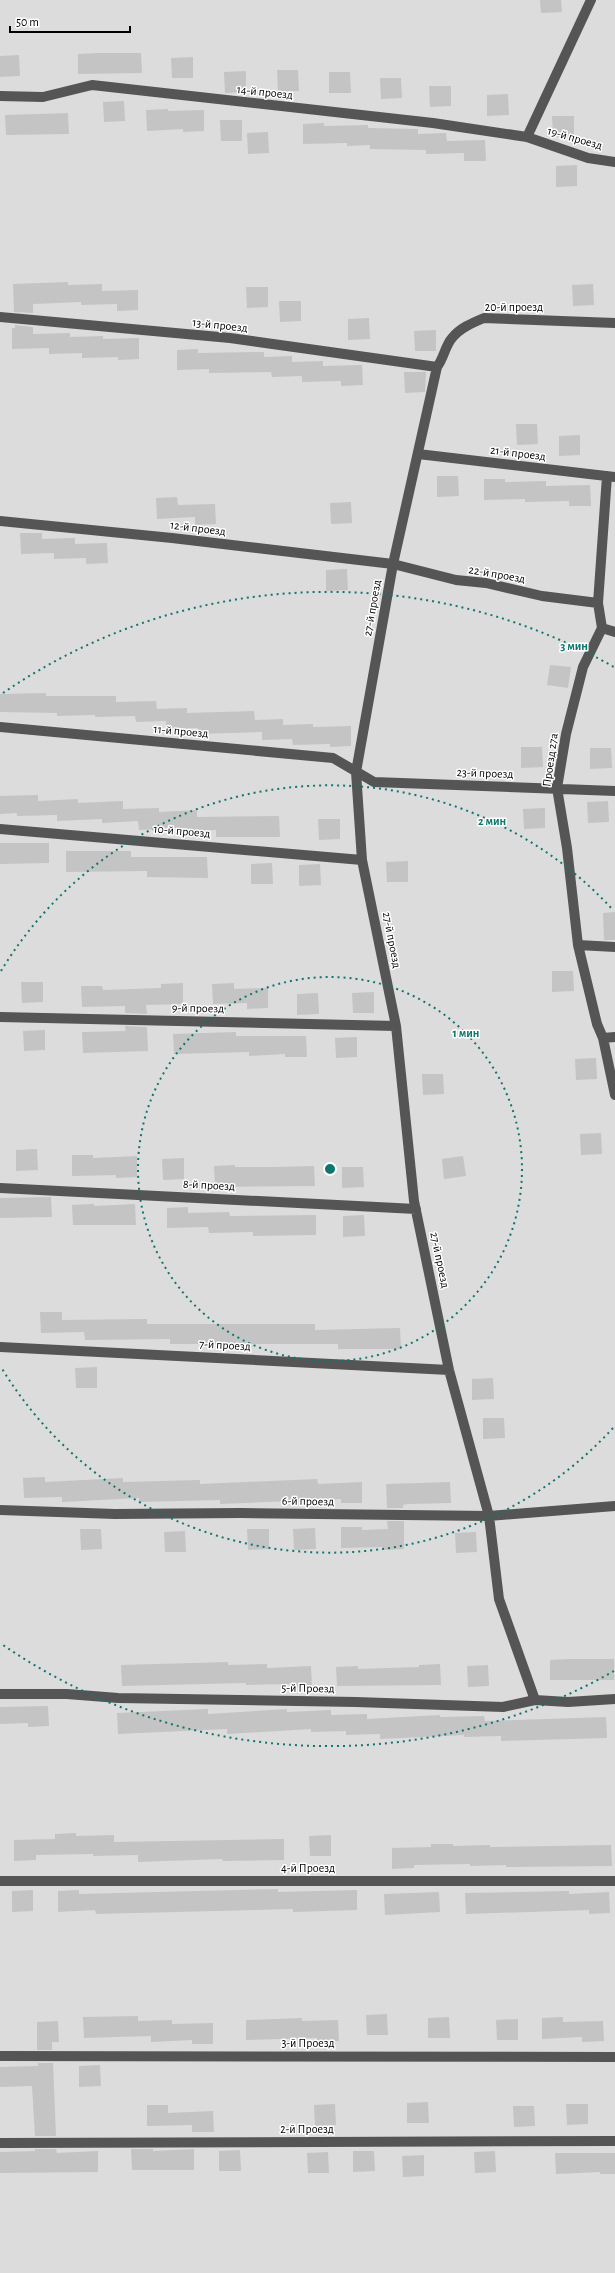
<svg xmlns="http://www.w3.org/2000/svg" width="615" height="2273" viewBox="0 0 615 2273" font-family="'Alegreya Sans',sans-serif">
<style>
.green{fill:#dcdcdc}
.building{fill:#c4c4c4}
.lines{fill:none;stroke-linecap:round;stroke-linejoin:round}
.minor{stroke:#555;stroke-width:10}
.ring{fill:none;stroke:#0f766e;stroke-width:2;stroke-dasharray:2 4}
.labels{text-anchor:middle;stroke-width:3;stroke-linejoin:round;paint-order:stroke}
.street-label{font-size:12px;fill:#000;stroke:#fff}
.centre{fill:#0f766e;stroke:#fff;stroke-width:2}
.ring-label{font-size:12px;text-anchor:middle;font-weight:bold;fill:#0f766e;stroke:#fff;stroke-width:3;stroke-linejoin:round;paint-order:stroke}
</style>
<rect width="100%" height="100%" fill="#fff"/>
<!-- green -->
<path class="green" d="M0 0H615V2273H0Z"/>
<!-- building -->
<path class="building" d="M540 0H561L562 12 541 13Z
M99 53H141L142 73 78 74V54Z
M19 55 20 76 0 77V56Z
M193 57V78H172L171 58Z
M277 70H298L299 91H278Z
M246 71V92L225 93 224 72Z
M329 72H350L351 93H329Z
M380 78H401L402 98 381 99Z
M429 86H451V106L430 107Z
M508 94 509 115 487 116V95Z
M124 101 125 121 104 122 103 102Z
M168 109V111L204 110V131L183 132V129L147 131 146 110Z
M68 113 69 134 6 135 5 115Z
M552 116H574V136L553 137Z
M220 120H242V141H221Z
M324 123V126L368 125V128L418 129V134L446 133 447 141 485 140 486 161H464V153L426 154V150L370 149V145L347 146V143L303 144V124Z
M268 132 269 153 248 154 247 133Z
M577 165V186L556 187V166Z
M68 282V285L102 284V291L138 290V310L117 311V304L81 305V302L33 304V313L14 312 13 284Z
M593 284 594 305 573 306 572 285Z
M246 287H268V307L247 308Z
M279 301H301V321L280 322Z
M369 318 370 339 348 340V319Z
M15 325 33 327V334L70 333V337L103 336V339L139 338V359L118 360V357L82 358V353L49 354V348L12 349V328H15Z
M436 330V351H415L414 331Z
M198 349V353L264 352V357L292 356V362L323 361V366L362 365 363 385 341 386V381L302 382V376L272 377 271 372 209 373V369L177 370V350Z
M404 372H426L425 392 405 393Z
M516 424H537L538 444 517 445Z
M580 435V455L559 456V436Z
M437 476H458L459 496 437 497Z
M484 479H505V482L546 481V486L590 485 591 506H569V501L525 502V499L484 500Z
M177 497 178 505 215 504 216 524 195 525V517L157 519 156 498Z
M351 502 352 523 331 524 330 503Z
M20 533H42V539L75 538V544L107 543 108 563 86 564V558L54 559V553L21 554Z
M347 569 348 590 326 591V570Z
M550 665 571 667 568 688 547 685Z
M46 693V696H116V702L156 701 157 709 187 708V713L254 711 255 720 283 719V725L313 724V727L351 726V746L330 747V744L293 745 292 739 262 740V732L198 734V728L166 729V721L136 722 135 716 95 717V715L57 716V713L0 712V694Z
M521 747H542L543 767 521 768Z
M590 748H611L612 768 590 769Z
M38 795V801L78 799V803L123 801V809L159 808V812L197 810V817L279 816 280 837H216V830L176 832V828L139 830 138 821 102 823V819L57 821V815L17 816V813L0 814V796Z
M608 801 609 822 588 823 587 802Z
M545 808V828L524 829 523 809Z
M318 819H340V839L319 840Z
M0 843H49V863L0 864Z
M66 851H131V857H207L208 878 147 877V871L66 872Z
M408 861V882H387L386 862Z
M272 863 273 884H251V864Z
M320 864 321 885 299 886V865Z
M615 912V940H604L603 913Z
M552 971H573L574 991 552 992Z
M21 982H43V1002L22 1003Z
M183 983V1004L146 1005 147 1014 125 1013V1006L82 1007 81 986H102L103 990 161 988V984Z
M234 983V989L268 988V1008L247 1009V1003L213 1004 212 984Z
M374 992V1013H353L352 993Z
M318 993 319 1014 297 1015V994Z
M125 1026 147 1027 148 1051 83 1053 82 1032 126 1031Z
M45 1030V1050L24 1051 23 1031Z
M236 1032V1036H306L307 1057H285V1054L249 1056V1052L174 1054 173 1034Z
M357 1037V1057L336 1058 335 1038Z
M596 1058 597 1079 576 1080 575 1059Z
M422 1074H443L444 1094 423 1095Z
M601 1133 602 1154 581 1155 580 1134Z
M37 1149 38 1170 16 1171V1150Z
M72 1155H93V1158L137 1156V1177L116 1178V1175L72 1176Z
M463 1156 466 1176 444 1179 442 1159Z
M184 1158V1179L163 1180 162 1159Z
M235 1165V1167H273L314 1166 315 1186 215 1187 214 1166Z
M342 1167H363L364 1187 342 1188Z
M51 1197 52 1217 0 1218V1198Z
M94 1204V1206L135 1204 136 1225H73L72 1205Z
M188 1207V1213L229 1212 230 1216 316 1215V1235L253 1236V1232L209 1233 208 1227 167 1228V1208Z
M364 1215 365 1236 343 1237V1216Z
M40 1312H62V1320L147 1319V1324H315V1330L400 1328 401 1349H338V1344H170V1339L85 1340 84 1332 41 1333Z
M97 1367V1388H76L75 1368Z
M493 1378 494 1399 472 1400V1379Z
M483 1418H504L505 1438 483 1439Z
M45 1477V1482L123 1478V1482L200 1480V1484L317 1479 318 1484 362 1482V1503H341V1499L220 1504V1500L139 1502V1498L62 1502V1497L24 1498 23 1478Z
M450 1482 451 1503 408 1504 403 1505V1508H387L386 1484Z
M387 1521H404V1549L383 1550V1547L341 1548V1527H362V1530L388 1529Z
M315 1528 316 1549 294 1550 293 1529Z
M80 1529H101L102 1549 81 1550Z
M247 1529H269V1549L248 1550Z
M185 1531 186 1552H165L164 1532Z
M476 1532 477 1552 456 1553 455 1533Z
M571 1659H614V1680H550V1660Z
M228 1662V1665L267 1664V1668L311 1666 312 1687 291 1688 290 1684 246 1685V1683L122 1686 121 1665Z
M440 1664 441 1685 337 1686 336 1667 358 1666V1669L419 1667V1665Z
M488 1665 489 1686 468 1687 467 1666Z
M48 1706 49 1726 28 1727V1723L0 1724V1707Z
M208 1709V1714L287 1709V1712L331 1710V1715L367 1714V1719L440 1715V1717L484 1716 485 1721 606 1717 607 1738 501 1741V1736L464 1737V1735L380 1739V1734L346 1735V1731L311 1732V1729L227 1734V1729L118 1734 117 1713Z
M76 1833V1836L114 1835V1842L284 1839V1860L223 1861 222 1859 138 1862V1855L93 1856V1854L36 1855V1860L14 1861V1840L55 1839V1834Z
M331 1835V1856H310L309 1836Z
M431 1844H453V1846L490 1845V1847L611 1845 612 1866 506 1867V1865L470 1866V1864L414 1865V1868L392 1869V1848L431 1847Z
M278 1889V1892L357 1890V1910L293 1912V1909L96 1914 95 1910 58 1912V1891L79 1890V1894Z
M33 1890V1911L12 1912V1891Z
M569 1891V1894L609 1892 610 1913 589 1914V1910L466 1914 465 1893Z
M439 1892 440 1912 385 1915 384 1894Z
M387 2014 388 2035H367L366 2015Z
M138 2016V2021L172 2020V2024L213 2023V2044H192V2040L151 2042V2036L84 2038 83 2017Z
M449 2017 450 2038H428V2018Z
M563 2017V2022L603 2021 604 2041 582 2042V2037L542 2039V2018Z
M302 2018V2021L338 2020 339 2041H317V2038L246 2040V2020Z
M518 2019V2040H497L496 2020Z
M58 2021 59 2042H52V2050H37V2022Z
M38 2063H53L56 2136H35L32 2086 0 2087V2067L38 2066Z
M100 2065 101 2086 79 2087V2066Z
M428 2102 429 2123H407V2103Z
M335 2104 336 2125 315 2126 314 2105Z
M566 2104H588V2124L567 2125Z
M147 2105H168V2113L213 2111 214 2132H192V2125L147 2126Z
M513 2106H534L535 2126 514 2127Z
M35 2149H56L57 2153 98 2151V2172L0 2173V2152L35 2151Z
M131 2149H153V2151L194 2149V2170H132Z
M240 2150 241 2171H219V2151Z
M353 2151H374L375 2171 353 2172Z
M495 2151 496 2172 475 2173 474 2152Z
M328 2152 329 2173H308L307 2153Z
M555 2153H615V2174H600V2172L556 2174Z
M424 2155V2176L403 2177 402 2156Z"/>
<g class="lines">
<!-- minor -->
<path class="minor" d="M0 96 43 97 92 85 433 123 527 137 588 158 615 162
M527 137 591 0
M0 317 230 338 437 367
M418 454 615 477
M607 476 598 603 602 628 583 667 566 734 557 788 567 848 578 945 597 1024 603 1038 615 1095
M0 521 172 538 393 564 456 580 486 583 542 596 598 603
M602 628 615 632
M0 727 333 758 374 782 615 791
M0 829 362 860
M578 945 615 947
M0 1017 396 1026
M603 1038 615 1037
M0 1188 416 1209
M0 1347 449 1370
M0 1510 115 1514 241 1513 489 1516 615 1506
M0 1694H67L118 1698 356 1702 503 1707 535 1700 568 1702 615 1699
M535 1700 499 1599 489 1516 449 1370 414 1201 396 1026 362 860 356 772 393 564 437 367C444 358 445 346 452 338 460 328 472 323 484 318L615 323
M0 1881H615
M0 2056 615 2057
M0 2143 615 2141"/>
</g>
<!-- distance rings -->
<g class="ring">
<circle cx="330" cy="1169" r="192"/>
<path d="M613 1428A384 384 0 0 1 1 1367M1 971A384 384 0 0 1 613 910"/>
<path d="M614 1671A577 577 0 0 1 3 1645M3 693A577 577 0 0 1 614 667"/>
</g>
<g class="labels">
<!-- street labels -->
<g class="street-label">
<text transform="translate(265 92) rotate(6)" y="4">14-й проезд</text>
<text transform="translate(575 138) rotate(16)" y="4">19-й проезд</text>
<text x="514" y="311">20-й проезд</text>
<text transform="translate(220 325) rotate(6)" y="4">13-й проезд</text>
<text transform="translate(518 453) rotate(7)" y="4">21-й проезд</text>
<text transform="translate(198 528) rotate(7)" y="4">12-й проезд</text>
<text transform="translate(497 574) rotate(10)" y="4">22-й проезд</text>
<text transform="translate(372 608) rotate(-80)" y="4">27-й проезд</text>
<text transform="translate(181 731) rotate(5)" y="4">11-й проезд</text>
<text transform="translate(550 760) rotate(-82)" y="4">Проезд 27а</text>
<text transform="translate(485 773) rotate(2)" y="4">23-й проезд</text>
<text transform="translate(182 831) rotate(5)" y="4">10-й проезд</text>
<text transform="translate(392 940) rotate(79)" y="4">27-й проезд</text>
<text transform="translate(198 1008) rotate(1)" y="4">9-й проезд</text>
<text transform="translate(209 1185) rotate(3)" y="4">8-й проезд</text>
<text transform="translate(440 1260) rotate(78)" y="4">27-й проезд</text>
<text transform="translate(225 1345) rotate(3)" y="4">7-й проезд</text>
<text transform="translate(308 1501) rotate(1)" y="4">6-й проезд</text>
<text transform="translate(308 1688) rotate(1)" y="4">5-й Проезд</text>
<text x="308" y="1872">4-й Проезд</text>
<text x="308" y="2047">3-й Проезд</text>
<text x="307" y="2133">2-й Проезд</text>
</g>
</g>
<circle cx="330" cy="1169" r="6" class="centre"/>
<g class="ring-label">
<text x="574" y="650">3 мин</text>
<text x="492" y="825">2 мин</text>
<text x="466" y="1037">1 мин</text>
</g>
<!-- scale -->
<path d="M10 26v6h120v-6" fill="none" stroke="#000000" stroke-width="2"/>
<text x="16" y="26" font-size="12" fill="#000000" stroke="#ffffff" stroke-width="3" paint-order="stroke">50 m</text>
</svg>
